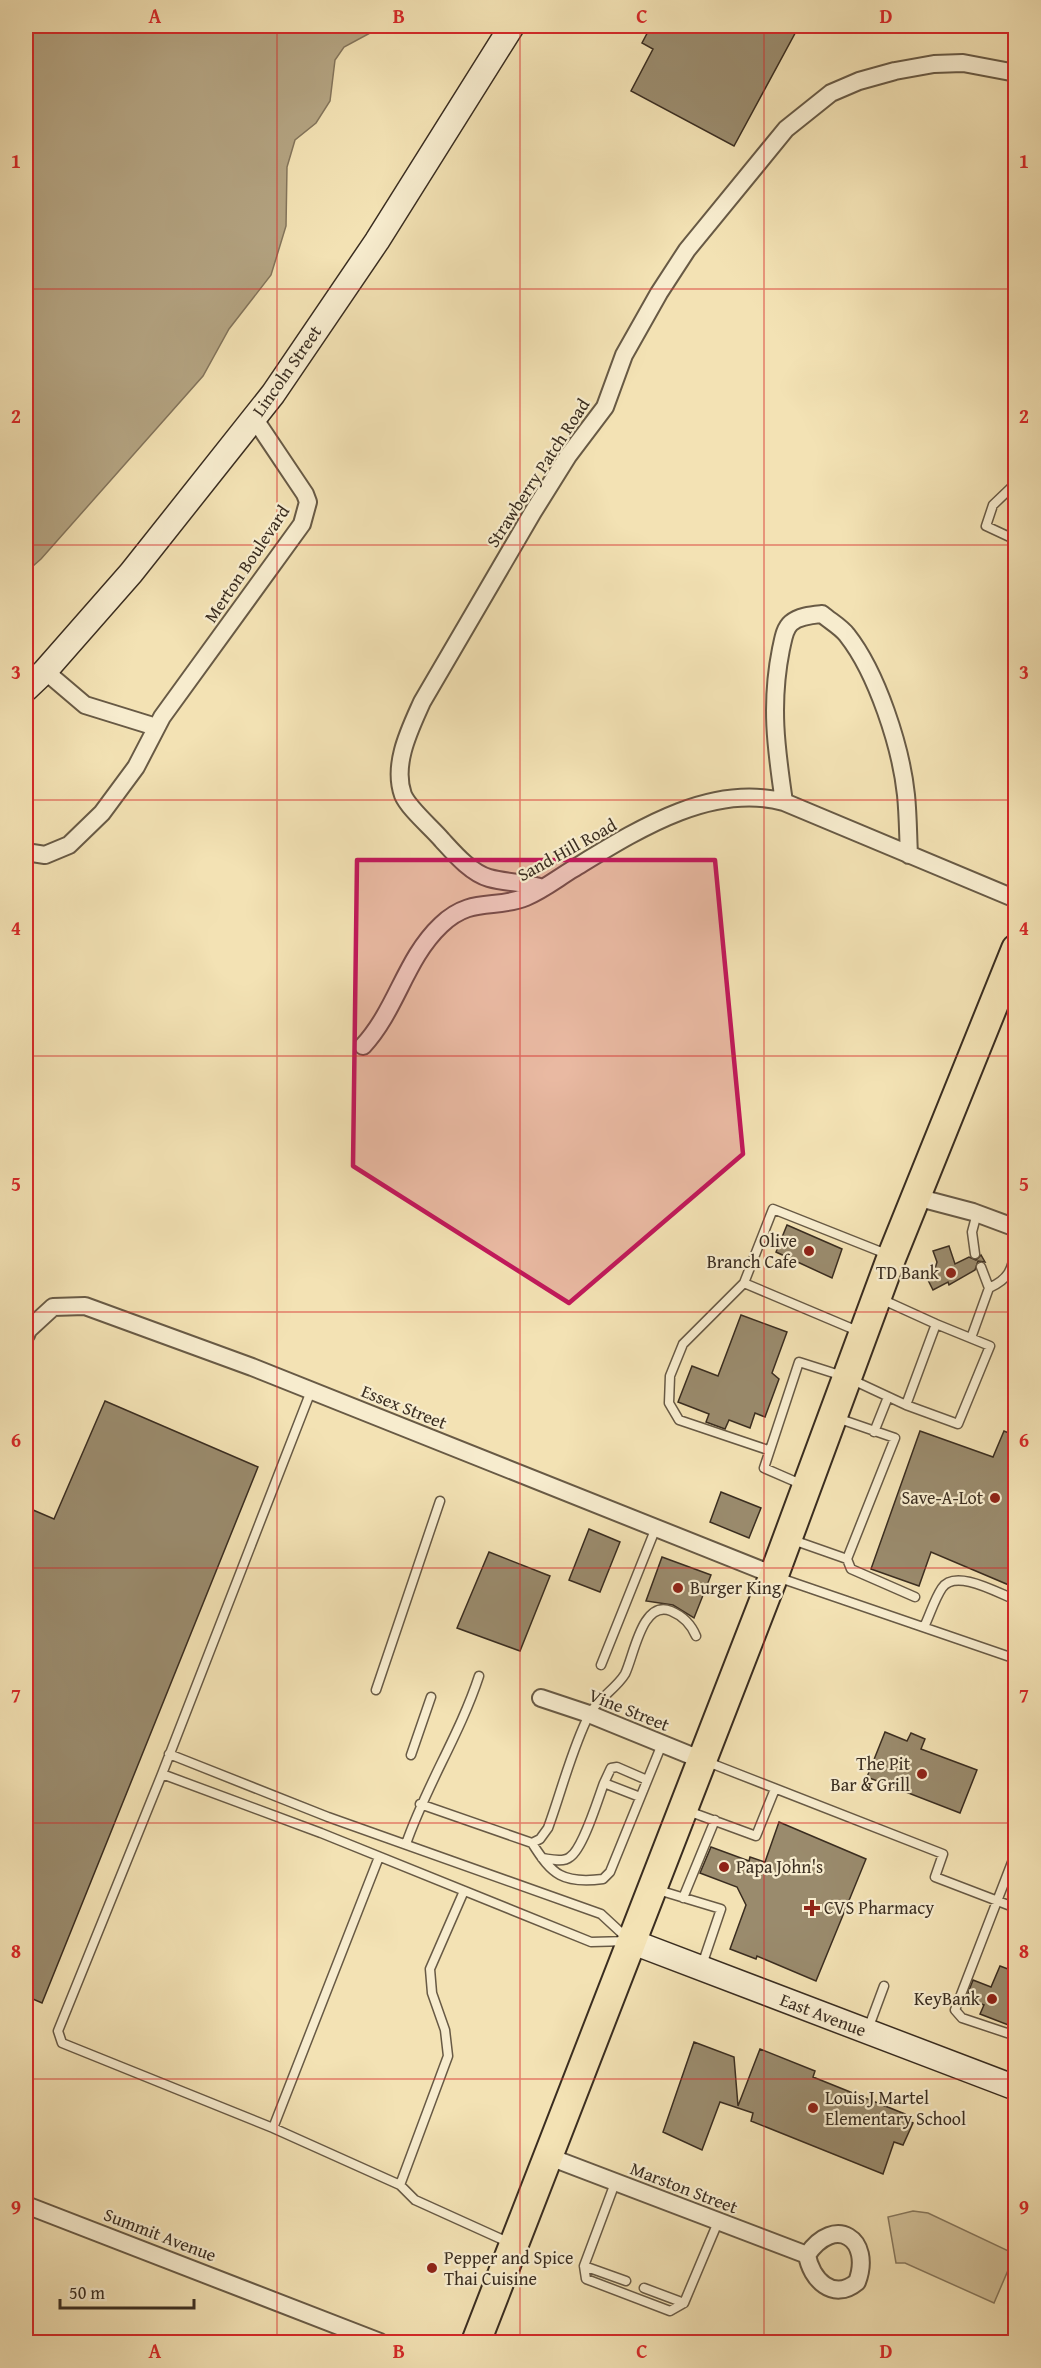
<svg xmlns="http://www.w3.org/2000/svg" width="1041" height="2368" viewBox="0 0 1041 2368" font-family="'Gentium Book Plus',serif">
<style>
.green{fill:#d4c39b;stroke:#87785e;stroke-width:1.5}
.water{fill:#b4a482;stroke:#83745b;stroke-width:1.5}
.building{fill:#9a8b6d;stroke:#3a2d20;stroke-width:1.5}
.lines{fill:none;stroke-linecap:round;stroke-linejoin:round}
.service-casing{stroke:#685a45;stroke-width:11}
.minor-casing{stroke:#685a45;stroke-width:20}
.secondary-casing{stroke:#3a2d20;stroke-width:27}
.trunk-casing{stroke:#3a2d20;stroke-width:32}
.service{stroke:#f7ecce;stroke-width:8}
.minor{stroke:#f7ecce;stroke-width:16}
.secondary{stroke:#f7ecce;stroke-width:24}
.trunk{stroke:#f3e2b4;stroke-width:28}
.marked{fill:#c2185b;fill-opacity:0.2;stroke:#c2185b;stroke-width:4.5;stroke-linejoin:round}
.grid{fill:none;stroke:#d62828;stroke-width:1.5;stroke-opacity:0.55}
.poi-dot{fill:#8f2418;stroke:#f7ecce;stroke-width:2}
.labels{text-anchor:middle;stroke-width:4.5;stroke-linejoin:round;paint-order:stroke}
.street-label{font-size:18px;fill:#3a2d20;stroke:#f7ecce}
.poi-label{font-size:18px;fill:#3a2d20;stroke:#f7ecce;text-anchor:end}
.neatline{fill:none;stroke:#d62828;stroke-width:2}
.grid-label{font-size:20px;text-anchor:middle;font-weight:bold;fill:#d62828}
</style>
<rect width="100%" height="100%" fill="#f3e2b4"/>
<filter id="stains"><feTurbulence type="fractalNoise" baseFrequency=".00333" numOctaves="4"/><feColorMatrix values="0 0 0 0 .2 0 0 0 0 .09 0 0 0 0 .02 0 0 0 .5 -.17"/></filter>
<radialGradient id="worn" r=".72"><stop offset=".6" stop-color="#630" stop-opacity="0"/><stop offset="1" stop-color="#630" stop-opacity=".3"/></radialGradient>
<!-- green -->
<path class="green" d="M913 2211 928 2213 1015 2254 994 2303 905 2263H896L888 2217Z"/>
<!-- water -->
<path class="water" d="M26 26H383L344 47 335 60 330 101 316 123 295 140 287 167 286 226 271 275 229 329 203 376 41 559 26 572Z"/>
<!-- building -->
<path class="building" d="M651 26H799L734 146 631 91 653 49 642 43Z
M787 1225 842 1249 832 1278 776 1252Z
M949 1246 955 1264 969 1257 976 1260 981 1255 985 1262 978 1261 975 1270 949 1285 948 1282 933 1290 926 1276 934 1272 937 1262 933 1251Z
M741 1315 787 1332 772 1373 779 1379 765 1417 755 1413 750 1428 729 1420 725 1429 706 1422 709 1414 678 1402 692 1366 718 1376Z
M105 1401 258 1467 42 2003 26 1996V1507L54 1519Z
M920 1431 993 1457 1004 1431 1016 1436V1588L931 1552 919 1586 871 1569Z
M721 1492 761 1508 749 1538 710 1522Z
M589 1529 620 1542 600 1592 569 1580Z
M489 1552 550 1576 520 1651 457 1628Z
M662 1557 711 1575 694 1618 673 1605 646 1601Z
M885 1732 907 1741 911 1733 925 1739 921 1749 977 1770 960 1813 867 1777Z
M779 1822 866 1859 816 1981 757 1956 756 1959 730 1949 746 1905 737 1887 700 1873 711 1847 749 1861 750 1857 765 1862Z
M1000 1966 1016 1972V2028L980 2014 984 2005 966 1998 973 1980 991 1987Z
M694 2042 734 2057 738 2106 760 2049 815 2071 813 2077 905 2114 903 2119 913 2123 903 2145 894 2142 883 2174 751 2121 753 2113 720 2102 702 2150 663 2132Z"/>
<g class="lines">
<!-- service casing -->
<g class="service-casing">
<path id="service" d="M1016 483 993 505 986 526 1016 540
M975 1254 972 1232 977 1213
M744 1283 683 1344 670 1376 669 1403 679 1420 768 1450
M989 1288C1009 1279 1012 1270 1016 1248
M881 1299 936 1324 906 1405 958 1424 990 1346 936 1324
M860 1332 744 1283 773 1209 889 1255
M971 1338 989 1288 981 1267
M311 1391 162 1774 58 2031 62 2043 273 2128 400 2185 415 2200 510 2243
M874 1432 888 1397
M803 1485 764 1468 799 1362 846 1377 906 1405
M790 1539 847 1559 895 1438 837 1418
M847 1559 851 1569 915 1597
M777 1577 1016 1659
M924 1627C930 1615 934 1600 942 1588 955 1568 998 1593 1016 1600
M601 1665 655 1530
M376 1690 440 1501
M169 1754 328 1817 601 1914 628 1939
M411 1755 431 1697
M705 1761 943 1854 935 1877 1016 1908
M162 1774 321 1833 591 1942 628 1941
M604 1783 611 1768 617 1767 647 1780
M420 1804 532 1843 540 1839 548 1828C561 1793 572 1748 589 1715 597 1699 616 1689 625 1674 634 1656 642 1599 671 1611 683 1616 691 1624 696 1636
M688 1811 756 1836 775 1789
M532 1843C552 1875 563 1884 603 1879L610 1872 662 1744
M406 1844C426 1786 460 1734 479 1676
M1016 1852 955 2010 962 2018 1016 2036
M542 1858C550 1859 563 1863 570 1857 583 1849 598 1799 604 1783L640 1797
M658 1890 721 1909 702 1965
M683 1898 715 1820
M868 2029 884 1986
M273 2128 379 1857
M615 2183 584 2266 586 2279 670 2311 684 2303 718 2222
M400 2185 448 2056 445 2030 432 1993 430 1969 464 1891
M584 2266 626 2281
M644 2288 684 2303"/>
</g>
<!-- minor casing -->
<g class="minor-casing">
<path id="minor" d="M45 671 85 705 156 727
M26 852 45 855 69 845 102 813 136 767 162 717 302 524 308 502 305 494 254 418
M909 855C908 835 908 814 906 795 901 747 877 673 847 635 841 627 830 621 822 614 812 615 799 616 791 623 784 629 783 641 781 649 770 704 776 748 784 802L1016 899
M543 888C525 882 507 883 489 878 471 873 454 853 442 840 432 828 409 809 403 795 392 764 410 729 422 702L533 512 568 456 605 407 624 355 659 293 687 250 786 129 831 93 859 81 895 71 934 64 963 63 1016 73
M363 1046C397 1009 405 959 441 925 471 896 495 910 526 897 543 890 558 878 573 869 634 832 710 782 784 802
M916 1197 973 1212 1016 1228
M26 1335 28 1330 53 1307 85 1306 252 1367 774 1575
M541 1698 589 1714 702 1760
M547 2156 807 2255C811 2279 833 2302 857 2282 873 2239 835 2214 807 2255
M26 2205 380 2342"/>
</g>
<!-- secondary casing -->
<g class="secondary-casing">
<path id="secondary" d="M26 689 45 671 131 573 273 394 377 241 512 26
M630 1941 1016 2088"/>
</g>
<!-- trunk casing -->
<g class="trunk-casing">
<path id="trunk" d="M476 2342 774 1575 892 1256 1016 949"/>
</g>
<!-- service -->
<use href="#service" class="service"/>
<!-- minor -->
<use href="#minor" class="minor"/>
<!-- secondary -->
<use href="#secondary" class="secondary"/>
<!-- trunk -->
<use href="#trunk" class="trunk"/>
</g>
<!-- marked area -->
<path class="marked" d="M357 860H715L743 1154 569 1303 353 1166Z"/>
<!-- grid -->
<path class="grid" d="M277 26V2342M520 26V2342M764 26V2342M26 289H1016M26 545H1016M26 800H1016M26 1056H1016M26 1312H1016M26 1568H1016M26 1823H1016M26 2079H1016"/>
<!-- markers -->
<g class="poi-dot">
<circle cx="809" cy="1251" r="6"/>
<circle cx="951" cy="1273" r="6"/>
<circle cx="995" cy="1498" r="6"/>
<circle cx="678" cy="1588" r="6"/>
<circle cx="922" cy="1774" r="6"/>
<circle cx="724" cy="1867" r="6"/>
<path d="M809 1899h6v6h6v6h-6v6h-6v-6h-6v-6h6z"/>
<circle cx="992" cy="1999" r="6"/>
<circle cx="813" cy="2108" r="6"/>
<circle cx="432" cy="2268" r="6"/>
</g>
<g class="labels">
<!-- street labels -->
<g class="street-label">
<text transform="translate(287 371) rotate(-55)" y="6">Lincoln Street</text>
<text transform="translate(538 473) rotate(-57)" y="6">Strawberry Patch Road</text>
<text transform="translate(247 564) rotate(-56)" y="6">Merton Boulevard</text>
<text transform="translate(567 850) rotate(-29)" y="6">Sand Hill Road</text>
<text transform="translate(404 1407) rotate(22)" y="6">Essex Street</text>
<text transform="translate(629 1710) rotate(22)" y="6">Vine Street</text>
<text transform="translate(823 2015) rotate(21)" y="6">East Avenue</text>
<text transform="translate(684 2188) rotate(21)" y="6">Marston Street</text>
<text transform="translate(160 2235) rotate(21)" y="6">Summit Avenue</text>
</g>
<!-- poi labels -->
<g class="poi-label">
<text x="797" y="1247">Olive<tspan x="797" dy="21">Branch Cafe</tspan></text>
<text x="939" y="1279">TD Bank</text>
<text x="983" y="1504">Save-A-Lot</text>
<text x="690" y="1594" text-anchor="start">Burger King</text>
<text x="910" y="1770">The Pit<tspan x="910" dy="21">Bar &amp; Grill</tspan></text>
<text x="736" y="1873" text-anchor="start">Papa John's</text>
<text x="824" y="1914" text-anchor="start">CVS Pharmacy</text>
<text x="980" y="2005">KeyBank</text>
<text x="825" y="2104" text-anchor="start">Louis J Martel<tspan x="825" dy="21">Elementary School</tspan></text>
<text x="444" y="2264" text-anchor="start">Pepper and Spice<tspan x="444" dy="21">Thai Cuisine</tspan></text>
</g>
</g>
<!-- margin -->
<rect width="1041" height="2368" fill="none" stroke="#f3e2b4" stroke-width="66"/>
<!-- scale -->
<path d="M60 2299v9h134v-9" fill="none" stroke="#3a2d20" stroke-width="3"/>
<text x="69" y="2299" font-size="18" fill="#3a2d20" stroke="#f7ecce" stroke-width="4.5" paint-order="stroke">50 m</text>
<rect x="33" y="33" width="975" height="2302" class="neatline"/>
<g class="grid-label">
<text x="155" y="23">A</text>
<text x="399" y="23">B</text>
<text x="642" y="23">C</text>
<text x="886" y="23">D</text>
<text x="16" y="168">1</text>
<text x="1024" y="168">1</text>
<text x="16" y="423">2</text>
<text x="1024" y="423">2</text>
<text x="16" y="679">3</text>
<text x="1024" y="679">3</text>
<text x="16" y="935">4</text>
<text x="1024" y="935">4</text>
<text x="16" y="1191">5</text>
<text x="1024" y="1191">5</text>
<text x="16" y="1447">6</text>
<text x="1024" y="1447">6</text>
<text x="16" y="1702">7</text>
<text x="1024" y="1702">7</text>
<text x="16" y="1958">8</text>
<text x="1024" y="1958">8</text>
<text x="16" y="2214">9</text>
<text x="1024" y="2214">9</text>
<text x="155" y="2358">A</text>
<text x="399" y="2358">B</text>
<text x="642" y="2358">C</text>
<text x="886" y="2358">D</text>
</g>
<rect width="100%" height="100%" filter="url(#stains)"/>
<rect width="100%" height="100%" fill="url(#worn)"/>
</svg>
